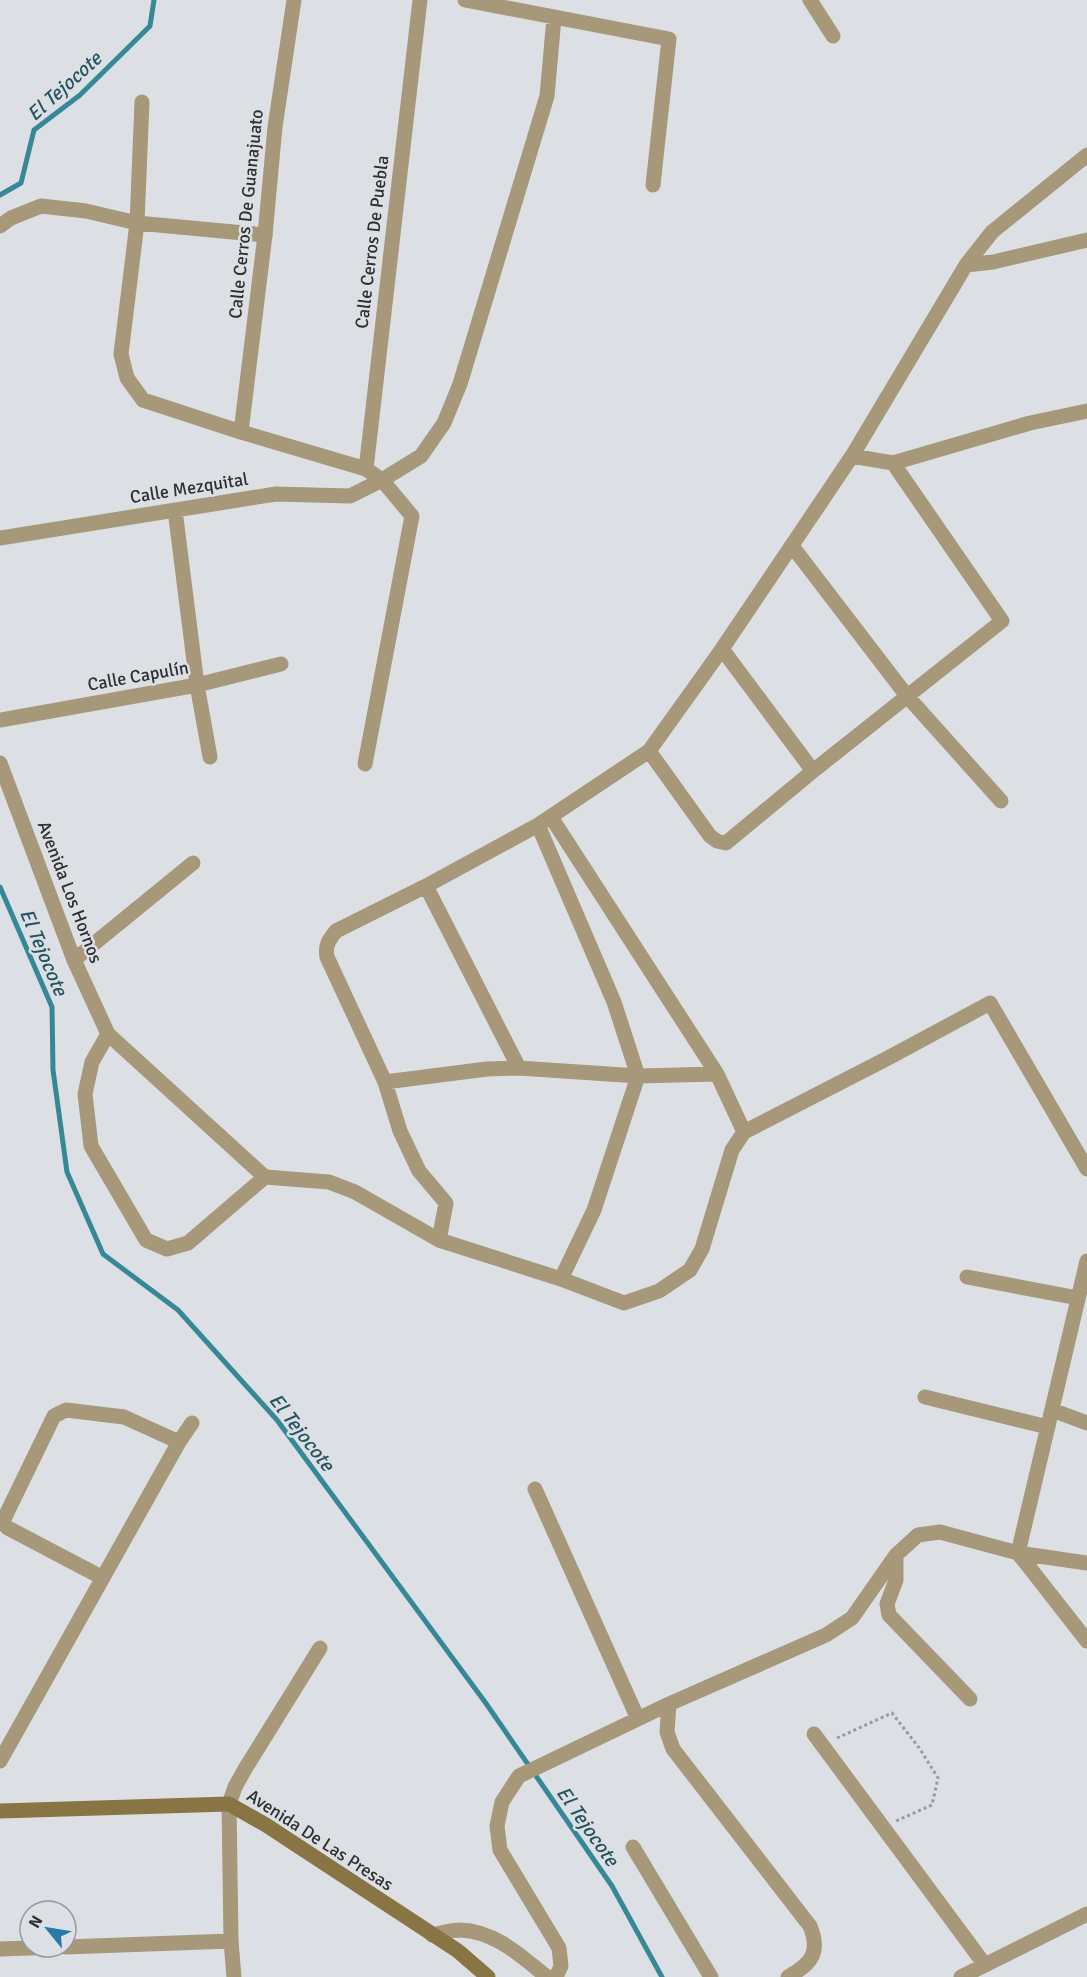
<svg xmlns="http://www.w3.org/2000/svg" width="1087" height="1977" viewBox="0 0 1087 1977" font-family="Signika,sans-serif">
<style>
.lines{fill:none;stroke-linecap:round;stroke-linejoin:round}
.stream{stroke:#368897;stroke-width:5}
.path{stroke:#979a9e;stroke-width:3;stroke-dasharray:3 3;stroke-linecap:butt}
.minor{stroke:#a69878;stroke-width:15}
.tertiary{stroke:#a69878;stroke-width:15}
.secondary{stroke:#897444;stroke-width:15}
.labels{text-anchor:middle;stroke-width:5;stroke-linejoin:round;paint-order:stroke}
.street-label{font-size:18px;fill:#2d2f31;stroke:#dce0e5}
.water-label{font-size:20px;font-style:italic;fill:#24545e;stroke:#dce0e5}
</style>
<rect width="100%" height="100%" fill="#dce0e5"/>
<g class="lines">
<!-- stream -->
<path class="stream" d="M0 195 21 183 34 130 80 95 150 26 154 0
M0 887 52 1007 53 1070 67 1172 103 1254 178 1310 277 1420 485 1702 612 1886 662 1977"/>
<!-- path -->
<path class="path" d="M837 1738 892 1713 920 1749 938 1778 932 1805 896 1821"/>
<!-- minor -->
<path class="minor" d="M465 0 669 39 653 185
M810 0 833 36
M142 102 137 223 121 354 127 378 143 400 241 432 366 469
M0 226 11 218 41 206 86 211 137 223 265 235
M966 265 993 262 1087 240
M852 456 893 463 1030 423 1087 411
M175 510 197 685 210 757
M0 538 276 494 350 496 382 480 421 456 444 423 460 384 547 96 554 18
M792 546 907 696 1001 801
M722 649 813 771
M0 720 197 685 281 664
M649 751 710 836 717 841 726 843 813 771 1002 621 893 463
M0 763 74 960 108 1034 265 1177 329 1182 355 1192 439 1240 561 1279 624 1303 659 1291 690 1270 702 1249 732 1150 744 1132 888 1058 990 1003 1087 1169
M365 764 412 516 382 480 366 469 420 0
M551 817 717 1074 744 1132
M538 825 614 1002 638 1076 594 1210 561 1279
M426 886 519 1068
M74 960 193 863
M108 1034 92 1062 85 1094 91 1146 146 1240 167 1249 188 1243 265 1177
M385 1082 487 1069 519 1068 638 1076 717 1074
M439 1240 446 1203 419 1171 400 1131 385 1082 327 957C325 946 328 941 336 931L426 886 538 825 649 751 722 649 852 456 966 265 992 232 1087 155
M967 1277 1078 1298
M925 1397 1048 1427
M1052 1410 1087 1423
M535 1489 638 1719
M1018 1553 1087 1261
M1018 1553 1087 1641
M896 1555V1580L887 1604 889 1615 970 1699
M103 1578 8 1528 2 1523 54 1416 66 1410 124 1417 179 1442
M669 1704 667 1732 673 1749 810 1926C821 1953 811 1964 788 1977
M814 1734 985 1965
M0 1761 179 1442 192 1423
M633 1847 711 1977
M432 1935C440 1933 451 1930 460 1930 495 1931 521 1956 547 1977
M66 1947 231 1941
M0 1949 57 1947
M234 1977 231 1941 229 1804 235 1787 245 1769 320 1648
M556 1977 561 1966 559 1948 500 1850 497 1826 502 1802 519 1776 669 1704 826 1635 852 1618 896 1555 918 1535 940 1532 1018 1553 1087 1563
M961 1977 1087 1914"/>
<!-- tertiary -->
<path class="tertiary" d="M241 432 265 235 275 127 294 0"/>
<!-- secondary -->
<path class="secondary" d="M0 1811 229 1804 266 1825 458 1951 488 1977"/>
</g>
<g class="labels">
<!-- street labels -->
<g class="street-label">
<text transform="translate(246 214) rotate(-84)" y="6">Calle Cerros De Guanajuato</text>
<text transform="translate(372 242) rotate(-83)" y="6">Calle Cerros De Puebla</text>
<text transform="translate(189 488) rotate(-9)" y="6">Calle Mezquital</text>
<text transform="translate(138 676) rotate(-10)" y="6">Calle Capulín</text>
<text transform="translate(70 892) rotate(69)" y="6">Avenida Los Hornos</text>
<text transform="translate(320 1840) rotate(33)" y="6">Avenida De Las Presas</text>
</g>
<!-- water labels -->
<g class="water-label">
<text transform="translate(64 86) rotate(-42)" y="7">El Tejocote</text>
<text transform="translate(44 952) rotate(67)" y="7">El Tejocote</text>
<text transform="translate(302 1432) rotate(52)" y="7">El Tejocote</text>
<text transform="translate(588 1826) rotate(55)" y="7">El Tejocote</text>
</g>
</g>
<!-- north arrow -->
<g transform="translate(48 1929) rotate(300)"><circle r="28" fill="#dce0e5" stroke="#96999d" stroke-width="1.5"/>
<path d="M0-4.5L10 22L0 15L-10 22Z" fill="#2a78aa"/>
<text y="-9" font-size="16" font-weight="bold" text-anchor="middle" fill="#2d2f31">N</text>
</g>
</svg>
